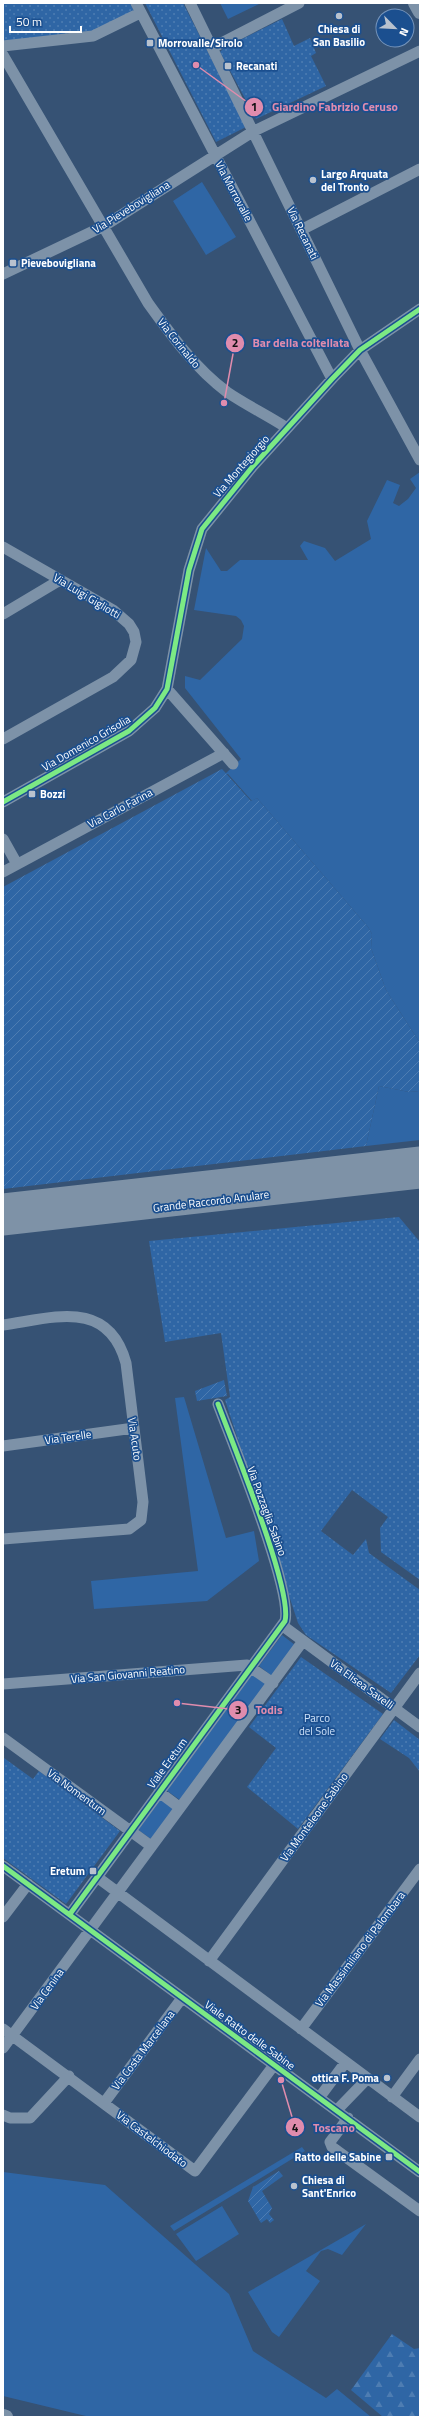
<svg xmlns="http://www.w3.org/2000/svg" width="423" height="2420" viewBox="0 0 423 2420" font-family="'Titillium Web',sans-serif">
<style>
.grass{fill:#2f66a5}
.forest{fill:url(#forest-firs)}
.park{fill:url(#park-dots)}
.garden{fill:url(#garden-furrows)}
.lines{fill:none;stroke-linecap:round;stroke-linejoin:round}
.minor{stroke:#7d92a8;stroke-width:11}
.tertiary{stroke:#7d92a8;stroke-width:14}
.motorway{stroke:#7e92a7;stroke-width:21}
.cycleway-casing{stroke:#1b4f8f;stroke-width:8}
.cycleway{stroke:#7ce984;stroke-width:5}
.poi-dot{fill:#b9c2ce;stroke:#1b4f8f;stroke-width:1.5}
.labels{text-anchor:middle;stroke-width:3.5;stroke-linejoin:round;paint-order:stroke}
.poi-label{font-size:11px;font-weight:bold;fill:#fff;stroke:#1b4f8f;text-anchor:start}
.street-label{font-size:11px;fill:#fff;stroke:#1b4f8f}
.park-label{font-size:11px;fill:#cfe3fa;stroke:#1b4f8f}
.leader{fill:none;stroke:#e08cad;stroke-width:1.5}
.callout-dot{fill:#e08cad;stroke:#1b4f8f;stroke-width:1.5}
.mark-label{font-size:12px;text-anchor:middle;font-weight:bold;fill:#111}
.callout-label{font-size:12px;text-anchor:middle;font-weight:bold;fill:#e08cad;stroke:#1b4f8f;stroke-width:3.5;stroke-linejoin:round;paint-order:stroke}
</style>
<defs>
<pattern id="forest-firs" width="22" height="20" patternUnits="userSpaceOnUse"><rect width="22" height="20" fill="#2f66a5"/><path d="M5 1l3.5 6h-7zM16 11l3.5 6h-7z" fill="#4e7db2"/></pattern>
<pattern id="park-dots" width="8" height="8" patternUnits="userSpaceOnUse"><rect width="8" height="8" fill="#2f66a5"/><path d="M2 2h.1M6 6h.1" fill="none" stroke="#4e7db2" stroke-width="1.8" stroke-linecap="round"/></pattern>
<pattern id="garden-furrows" width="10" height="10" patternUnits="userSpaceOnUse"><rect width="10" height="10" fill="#2f66a5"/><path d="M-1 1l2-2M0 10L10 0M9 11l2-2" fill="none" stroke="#4e7db2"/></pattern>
</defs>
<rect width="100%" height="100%" fill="#365274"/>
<!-- grass -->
<path class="grass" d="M220 3H261L228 19Z
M202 182 236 237 206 255 173 201Z
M420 472V1043L386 990 371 948 372 934 368 927 257 798 252 801 228 774H225L241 759 185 688V676L200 680 242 639 244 626 241 620 236 616 194 610 206 548 221 571H227L240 560H308L300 546 304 541 325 548 335 561 371 539 367 521 387 480 400 485 393 503 399 506 408 499 416 488 410 479Z
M379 1086 409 1092 420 1091V1140L366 1146Z
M184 1397 226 1538 254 1531 259 1561 207 1601 94 1609 91 1581 198 1571 175 1398Z
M282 1635 295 1645 272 1676 259 1666Z
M252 1674 266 1684 180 1800 166 1790Z
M160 1797 174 1808 151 1839 137 1829Z
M302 2147 305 2151 174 2231 170 2226Z
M3 2172 105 2185 229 2294 253 2351 326 2398 337 2389 371 2417H90L3 2396Z
M222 2206 239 2234 196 2261 176 2234Z
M366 2224 342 2255 328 2249 321 2251 306 2271 320 2281 279 2337 272 2332 248 2292Z"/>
<!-- forest -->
<path class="forest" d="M392 2334 414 2349 420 2348V2417H383L351 2390Z"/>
<!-- park -->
<path class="park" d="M3 3H130L134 11 94 33 82 32 3 42Z
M145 3H183L246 127 216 142Z
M282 19 294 46 310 38 316 53 311 56 326 86 256 119 220 52 224 48Z
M399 1217 420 1242V1580L381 1552 380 1528 388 1517 352 1490 321 1531 353 1555 366 1539 369 1553 420 1590V1655L391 1693 306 1635 298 1623 225 1400 230 1397 221 1333 165 1342 149 1241Z
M301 1657 383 1714 298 1829 247 1787 276 1748 249 1727Z
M394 1720 420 1740V1772L409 1758 380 1739Z
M4 1758 33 1779 39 1771 120 1831 66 1904 3 1858Z"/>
<!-- garden -->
<path class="garden" d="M222 769 251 801 257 798 368 927 372 934 371 948 386 990 420 1043V1091L409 1092 379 1086 366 1146 3 1189V887Z
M224 1380 227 1396 197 1401 195 1391Z
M279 2171 283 2176 262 2191 272 2208 269 2214 274 2220 270 2223 267 2219 261 2223 248 2201 253 2187Z"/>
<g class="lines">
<!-- minor -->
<path class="minor" d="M136 3 332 379
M190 3 360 350 420 460
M3 46 93 36 140 13
M212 48 299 3
M3 55 148 303C171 335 195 368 227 392 246 405 267 415 287 428
M301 230 420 169
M3 274 104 226 254 131 420 51
M3 547 113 610 129 624 134 632 136 642 131 660 113 677 3 739
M3 614 60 580
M167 689 233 764
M3 802 129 731 155 708 167 689 189 570 202 529 253 466 332 379 360 350 420 309
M3 839 17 864
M3 872 224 753
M3 1325C53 1318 108 1298 126 1363L143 1502 141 1520 129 1529 3 1539
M3 1446 134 1428
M283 1626 420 1727
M3 1684 247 1665 273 1683
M3 1738 151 1846
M159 1792 179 1807
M3 1866 420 2172
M97 1877 420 2117
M70 1914 285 1621C293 1590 232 1442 218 1404
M3 1917 28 1884
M209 1961 420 1673
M3 2029 195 2171 274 2065
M301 2029 420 1869
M3 2048 303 1641
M392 2097 420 2059
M319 2098 345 2063
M104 2103 182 1998
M337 2110 367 2079
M3 2115 10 2118H30L69 2076
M348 2118 330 2142 332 2147 420 2211"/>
<!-- tertiary -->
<path class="tertiary" d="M415 3 420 12
M3 2416 6 2417"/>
<!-- motorway -->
<path class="motorway" d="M3 1204 420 1157
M3 1225 420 1178"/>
<!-- cycleway casing -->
<g class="cycleway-casing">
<path id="cycleway" d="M3 802 129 731 155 708 167 689 189 570 202 529 253 466 332 379 360 350 420 309
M3 1866 420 2172
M70 1914 285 1621C293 1590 232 1442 218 1404"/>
</g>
<!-- cycleway -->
<use href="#cycleway" class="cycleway"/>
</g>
<!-- markers -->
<g class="poi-dot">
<circle cx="339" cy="16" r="4"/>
<rect x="146" y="39" width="8" height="8" rx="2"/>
<rect x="224" y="62" width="8" height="8" rx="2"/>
<circle cx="313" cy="180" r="4"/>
<rect x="9" y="259" width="8" height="8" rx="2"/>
<rect x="28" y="790" width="8" height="8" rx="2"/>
<rect x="89" y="1867" width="8" height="8" rx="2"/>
<circle cx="387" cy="2078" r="4"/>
<rect x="385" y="2153" width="8" height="8" rx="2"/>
<circle cx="294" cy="2186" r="4"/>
</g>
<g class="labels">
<!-- poi labels -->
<g class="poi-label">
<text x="339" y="33" text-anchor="middle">Chiesa di<tspan x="339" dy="13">San Basilio</tspan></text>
<text x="158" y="47">Morrovalle/Sirolo</text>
<text x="236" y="70">Recanati</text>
<text x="321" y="178">Largo Arquata<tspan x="321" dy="13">del Tronto</tspan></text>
<text x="21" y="267">Pievebovigliana</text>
<text x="40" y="798">Bozzi</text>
<text x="85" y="1875" text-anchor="end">Eretum</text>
<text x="379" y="2082" text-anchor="end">ottica F. Poma</text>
<text x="381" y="2161" text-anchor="end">Ratto delle Sabine</text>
<text x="302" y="2184">Chiesa di<tspan x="302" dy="13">Sant'Enrico</tspan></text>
</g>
<!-- street labels -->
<g class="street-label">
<text transform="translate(234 191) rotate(62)" y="4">Via Morrovalle</text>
<text transform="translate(131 207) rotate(-32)" y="4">Via Pievebovigliana</text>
<text transform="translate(303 233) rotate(64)" y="4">Via Recanati</text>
<text transform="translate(179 343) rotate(51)" y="4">Via Corinaldo</text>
<text transform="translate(241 466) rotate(-49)" y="4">Via Montegiorgio</text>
<text transform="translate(87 596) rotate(31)" y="4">Via Luigi Gigliotti</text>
<text transform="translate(86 743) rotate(-30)" y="4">Via Domenico Grisolia</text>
<text transform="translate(120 808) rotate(-28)" y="4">Via Carlo Farina</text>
<text transform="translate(211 1201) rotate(-7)" y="4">Grande Raccordo Anulare</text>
<text transform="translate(68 1437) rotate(-8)" y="4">Via Terelle</text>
<text transform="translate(135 1439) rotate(82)" y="4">Via Acuto</text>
<text transform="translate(267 1511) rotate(70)" y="4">Via Pozzaglia Sabino</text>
<text transform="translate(128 1674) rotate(-5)" y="4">Via San Giovanni Reatino</text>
<text transform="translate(362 1684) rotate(36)" y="4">Via Elisea Savelli</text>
<text transform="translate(167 1763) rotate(-54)" y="4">Viale Eretum</text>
<text transform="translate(77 1792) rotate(36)" y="4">Via Nomentum</text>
<text transform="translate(314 1817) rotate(-54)" y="4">Via Monteleone Sabino</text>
<text transform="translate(360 1949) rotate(-53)" y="4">Via Massimiliano di Palombara</text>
<text transform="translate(47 1989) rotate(-54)" y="4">Via Cenina</text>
<text transform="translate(250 2035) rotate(36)" y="4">Viale Ratto delle Sabine</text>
<text transform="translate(143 2050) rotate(-53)" y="4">Via Costa Marcellana</text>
<text transform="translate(152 2139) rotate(37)" y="4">Via Castelchiodato</text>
</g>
<!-- park labels -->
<g class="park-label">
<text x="317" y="1722">Parco<tspan x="317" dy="13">del Sole</tspan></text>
</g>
</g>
<!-- callouts -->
<path class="leader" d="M196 65L254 107M224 403L235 343M177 1703L238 1710M281 2080L295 2127"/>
<g class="callout-dot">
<circle cx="196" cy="65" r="4"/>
<circle cx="224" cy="403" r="4"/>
<circle cx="177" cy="1703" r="4"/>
<circle cx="281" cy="2080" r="4"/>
<circle cx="254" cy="107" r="10"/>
<circle cx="235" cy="343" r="10"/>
<circle cx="238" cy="1710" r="10"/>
<circle cx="295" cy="2127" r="10"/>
</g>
<g class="mark-label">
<text x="254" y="111">1</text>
<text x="235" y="347">2</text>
<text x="238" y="1714">3</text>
<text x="295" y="2132">4</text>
</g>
<g class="callout-label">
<text x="335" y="111">Giardino Fabrizio Ceruso</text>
<text x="301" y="347">Bar della coltellata</text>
<text x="269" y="1714">Todis</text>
<text x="334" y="2132">Toscano</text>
</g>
<!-- border -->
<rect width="423" height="2420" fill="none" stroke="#ffffff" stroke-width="8"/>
<!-- north arrow -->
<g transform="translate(395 28) rotate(114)"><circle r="19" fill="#1b4f8f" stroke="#7695bc"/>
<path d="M0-3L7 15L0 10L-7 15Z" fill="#b9c2ce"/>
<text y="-6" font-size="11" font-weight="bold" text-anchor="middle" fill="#ffffff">N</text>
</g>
<!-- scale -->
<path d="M10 26v6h71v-6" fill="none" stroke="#ffffff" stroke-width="2"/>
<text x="16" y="26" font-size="12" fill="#ffffff" stroke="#1b4f8f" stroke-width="3" paint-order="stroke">50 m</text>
</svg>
